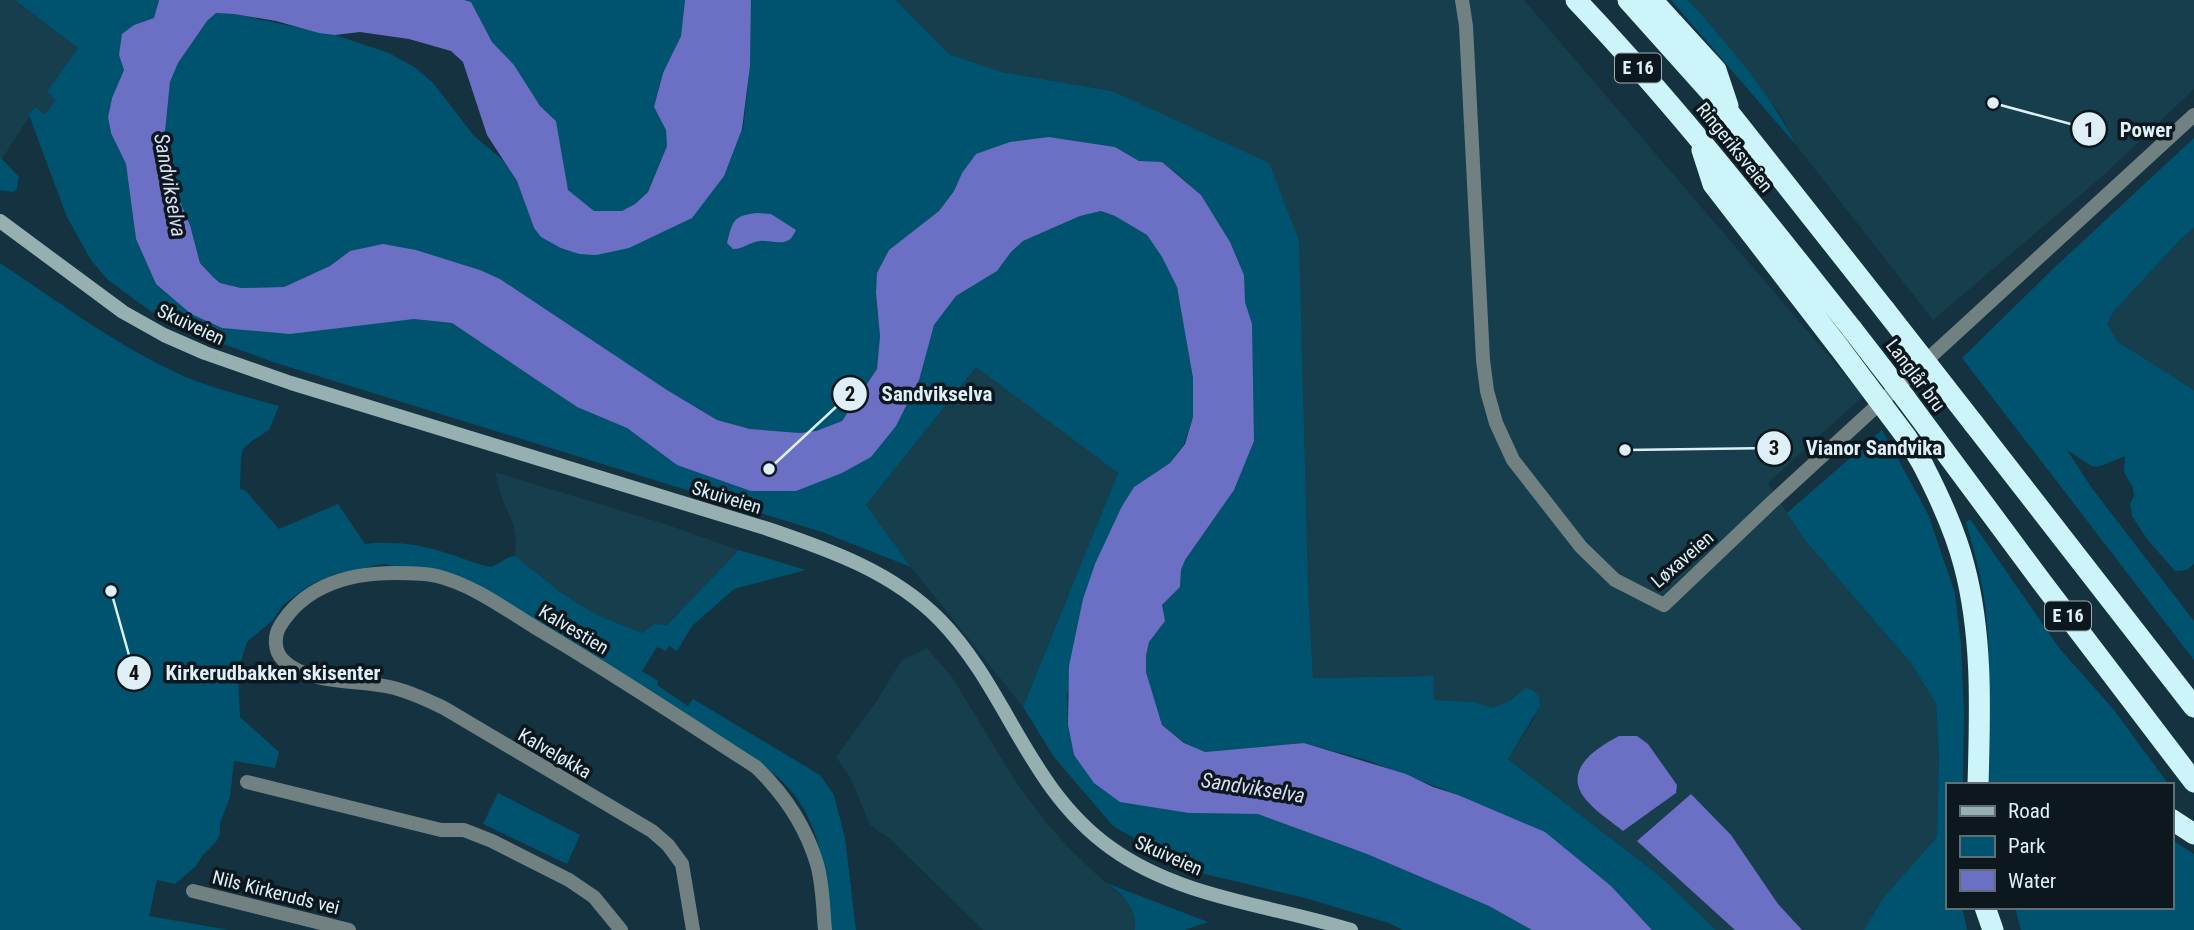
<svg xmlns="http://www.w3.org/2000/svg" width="2194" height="930" viewBox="0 0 2194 930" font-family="'Roboto Condensed',sans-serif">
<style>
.built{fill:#163e4d}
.green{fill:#00536f}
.water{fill:#6c70c4}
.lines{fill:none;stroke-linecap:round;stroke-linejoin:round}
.street{stroke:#718182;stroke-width:14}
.secondary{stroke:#96b0b2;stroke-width:14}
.highway{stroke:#cdf5f9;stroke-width:21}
.highway-bridge{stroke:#cdf5f9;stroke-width:21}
.labels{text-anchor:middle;stroke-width:7;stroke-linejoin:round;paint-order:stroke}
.shield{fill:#0c181e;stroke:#9faeb6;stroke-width:2}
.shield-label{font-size:18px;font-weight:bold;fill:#deeff7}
.street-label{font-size:19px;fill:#deeff7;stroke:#0c181e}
.water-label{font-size:21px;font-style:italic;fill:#d9dcf3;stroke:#0c181e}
.leader{fill:none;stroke:#deeff7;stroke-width:2.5}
.callout-dot{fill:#deeff7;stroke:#0c181e;stroke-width:2.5}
.mark-label{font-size:21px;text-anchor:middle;font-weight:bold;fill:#111}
.callout-label{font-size:21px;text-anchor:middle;font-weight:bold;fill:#deeff7;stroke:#0c181e;stroke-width:7;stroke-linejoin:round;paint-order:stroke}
</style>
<rect width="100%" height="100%" fill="#14323f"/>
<!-- built -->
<path class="built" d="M0 0H15L78 48 48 92 57 99 44 115 35 108 2 159 0 157Z
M896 0H1524L1863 396 1768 483 1804 539 1910 662 1936 703 1939 757 1937 837 1883 898 1864 930H1716L1662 878 1508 759 1534 719 1539 706 1525 688 1510 701 1493 708 1474 702 1434 700 1432 676 1313 678 1308 588 1112 91 1002 72 949 54Z
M1688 0H2194V89L2104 175 1933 320 1796 145 1781 115Z
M2194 228V390L2118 342 2107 324 2114 311 2180 240Z
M976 367 1118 473 1023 707 911 567 866 505Z
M495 472 665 524 739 550 667 625 654 624 643 633 599 616 563 594 515 556 516 540 513 524 502 499Z
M927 648 952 677 1016 782 1046 822 1070 849 1106 883 1129 902 1136 920 1135 930H983L890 839 870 825 850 777 836 757 876 702 901 661Z"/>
<!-- green -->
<path class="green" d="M15 0H159L154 18 134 25 119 55 124 70 112 98 108 117 111 133 126 164 136 239 156 284 191 314 222 328 414 319 452 323 577 407 627 428 677 465 796 491 808 485 927 344 934 325 956 296 997 271 1011 252 1023 241 1080 216 1101 211 1115 216 1147 235 1162 257 1177 287 1193 378V417L1184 444 1170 463 1134 487 1122 506 1067 694 1068 725 1074 756 1189 813 1258 814 1367 854 1489 906 1532 930H1403L1389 923 1305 898 1192 871 1113 826 1054 757 1023 707 1118 473 976 367 866 505 911 567 822 532 276 363 212 340 153 313 108 280 91 260 67 217 29 115 35 107 45 114 56 100 47 92 78 48Z
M464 0H685L681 36 663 73 654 107 666 130 667 146 648 191 635 204 622 211H594L568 190 556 121 540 106 514 66 492 42 471 2Z
M751 0H896L949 54 1002 72 1112 91 1269 163 1299 241 1308 588 1313 678 1433 676 1434 700 1474 702 1493 708 1510 701 1525 688 1533 690 1539 697 1540 706 1508 759 1662 878 1716 930H1652L1611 886 1458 795 1369 761 1304 743 1204 752 1185 743 1162 725 1146 672V656L1149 642 1164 621 1162 605 1180 587 1181 570 1185 560 1234 490 1254 441 1252 324 1245 302 1244 275 1230 242 1201 195 1181 177 1162 162 1139 161 1115 147 1049 137 962 173 954 191 939 211 889 250 878 273 876 293 880 336 877 369 842 421 816 431 800 433 750 429 717 420 667 390 500 279 480 270 416 250 350 251 330 266 284 287 241 288 220 283 213 277 200 263 190 225 174 188 165 132 170 82 178 63 207 21 216 13 234 14 335 35 389 53 416 68 434 84 474 136 503 160 517 181 534 228 578 254 743 129 750 66Z
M1671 0H1688C1729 46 1768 90 1796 145Z
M2194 138V228L2180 240 2114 311 2107 324 2118 342 2194 390V564L2187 570 2175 571 2147 539 2132 516 2130 504 2134 496 2133 488 2124 472 2125 456C2086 472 2100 470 2067 450L2091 487 2194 621V660L1962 358 2054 268Z
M0 157 19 177 17 189 13 192 0 190Z
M0 263C58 301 114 344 177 373 209 388 245 396 279 406L269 430 253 440 243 449 241 458 240 489 245 490 279 529 338 504 365 544C391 541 418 544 443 552 459 556 474 564 491 567 501 564 505 557 515 556L563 594 599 616 643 633 654 624 667 625 739 550 806 570 734 589 692 626 677 651 669 646 666 651 657 647 642 671 658 681 657 685 688 706 693 699 820 775 834 795 845 838 856 930H830C826 878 823 823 785 784 772 771 757 761 742 751L436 572 383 564 335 574 310 585 283 605 273 620 247 642 238 671 240 717 279 752 275 768 234 761 230 797 220 823V834L216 842 202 856 196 866 175 884 157 880 149 916 229 930H0Z
M1882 430 1928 514 1955 593 1961 645 1964 713 1963 785H1947V907H1962L1967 930H1864L1883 898 1937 837 1939 757 1936 703 1910 662 1804 539 1787 513Z
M1970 519 2060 649 2114 710 2169 785H1986C1987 727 1992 669 1986 612 1983 581 1974 551 1966 522Z
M498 793 580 835 567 864 483 824Z
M2171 839 2194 854V930H2021L2015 907H2171Z
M1106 883 1208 922 1184 930H1135C1137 907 1124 895 1106 883Z"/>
<!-- water -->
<path class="water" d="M159 0H464L471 2 492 42 514 65 540 106 556 121 568 190 594 211H622L635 204 648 192 667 146 666 130 654 107 663 73 681 36 685 0H751L750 66 742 129 724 176 692 218 629 248 596 255 579 254 561 248 541 237 534 228 517 181 487 135 463 62 451 51 409 39 360 32 335 35 319 33 276 21 234 14 216 13 207 21 178 63 170 82 165 132 174 188 190 225 200 263 213 277 220 283 241 288 284 287 330 266 350 251 383 244 416 250 480 270 500 279 667 390 717 420 750 429 800 433 816 431 842 421 877 369 880 336 876 293 877 273 889 250 939 211 954 191 962 173 976 154 1010 142 1049 137 1115 147 1139 161 1162 162 1201 195 1230 242 1244 275 1245 302 1252 324 1254 441 1234 490 1185 560 1181 570 1180 587 1162 605 1165 621 1149 642 1146 656V672L1162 725 1184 743 1205 752 1304 743 1406 774 1433 787 1458 795 1545 832 1611 886 1652 930H1532L1489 906 1367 854 1258 814 1189 813 1120 802 1094 783 1074 755 1068 725 1069 666 1083 599 1095 564 1122 506 1134 487 1170 463 1185 444 1193 417V378L1177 287 1162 257 1147 235 1115 216 1101 211 1080 216 1023 241 1011 252 997 271 956 296 934 325 919 380 896 426 871 457 842 473 796 491H751L677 465 627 428 577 407 452 323 414 319 290 334 222 328 191 314 156 284 136 239 126 164 111 133 108 117 112 98 124 70 119 55 122 34 134 25 154 18Z
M757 213 771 214 796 230C794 234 792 238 789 240 781 245 769 240 760 241 749 242 744 249 733 249L727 243C733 221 732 216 757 213Z
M1619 736H1637L1648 744 1677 785 1676 793 1623 831C1612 822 1598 813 1588 802 1560 772 1594 749 1619 736Z
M1691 794 1731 835 1778 904 1802 930H1735L1637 841Z"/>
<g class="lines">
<!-- street -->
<path class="street" d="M1462 0 1466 26 1483 360 1487 391 1496 423 1513 460 1581 547 1615 580 1664 605 1772 502 2194 115
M247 782 441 830H464L492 841 569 880 594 897 621 930
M193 891 349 930
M693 930 682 864 668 845 652 831 444 708C427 700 409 691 390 687 359 680 306 684 283 660 274 651 274 636 280 626 305 585 350 573 395 573 409 573 424 573 437 576 473 585 505 609 536 628 611 672 683 720 756 767 784 794 806 827 817 864 823 885 823 909 825 930"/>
<!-- secondary -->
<path class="secondary" d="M0 221 123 312 164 335 205 353 291 383 768 529C830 550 893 572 940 620 1008 690 1027 788 1111 848 1180 898 1271 905 1351 930"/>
<!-- highway -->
<path class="highway" d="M1576 0C1675 104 1763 217 1852 329
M1628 0 1731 115 1885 310
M1652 0 1716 70 1728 106
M1702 150 1713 184 1838 346
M1906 399 2041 581 2194 782
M1974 424 2194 707
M1923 465C1940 498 1955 530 1964 565 1983 636 1980 712 1978 785
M2171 819 2194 834
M1985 907 1993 930"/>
<!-- highway-bridge -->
<path class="highway-bridge" d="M1885 310 1974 424
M1852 329 1906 399
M1838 346 1907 438 1923 465"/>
</g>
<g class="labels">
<!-- shield labels -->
<g class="shield">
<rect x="1615" y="53.5" width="46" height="29" rx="5"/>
<rect x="2045" y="601.5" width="46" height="29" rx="5"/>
</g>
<g class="shield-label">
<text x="1638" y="74">E 16</text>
<text x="2068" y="622">E 16</text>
</g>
<!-- street labels -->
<g class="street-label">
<text transform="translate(1735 147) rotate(51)" y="7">Ringeriksveien</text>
<text transform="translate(191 324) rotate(25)" y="7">Skuiveien</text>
<text transform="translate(1916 375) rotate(53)" y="7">Langlår bru</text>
<text transform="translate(727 497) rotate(17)" y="7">Skuiveien</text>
<text transform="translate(1682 559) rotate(-41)" y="7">Løxaveien</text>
<text transform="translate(574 629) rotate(31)" y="7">Kalvestien</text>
<text transform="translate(555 753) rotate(30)" y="7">Kalveløkka</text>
<text transform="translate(1169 855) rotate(24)" y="7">Skuiveien</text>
<text transform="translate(276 892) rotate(14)" y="7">Nils Kirkeruds vei</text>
</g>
<!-- water labels -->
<g class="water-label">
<text transform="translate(170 185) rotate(80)" y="7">Sandvikselva</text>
<text transform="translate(1253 788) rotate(9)" y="7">Sandvikselva</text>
</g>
</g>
<!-- callouts -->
<path class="leader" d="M1993 103L2089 129M769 469L850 394M1625 450L1774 448M111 591L134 673"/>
<g class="callout-dot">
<circle cx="1993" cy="103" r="7"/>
<circle cx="769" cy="469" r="7"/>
<circle cx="1625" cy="450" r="7"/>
<circle cx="111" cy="591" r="7"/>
<circle cx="2089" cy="129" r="18"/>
<circle cx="850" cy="394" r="18"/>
<circle cx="1774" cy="448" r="18"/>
<circle cx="134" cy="673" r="18"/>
</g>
<g class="mark-label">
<text x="2089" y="137">1</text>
<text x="850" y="401">2</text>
<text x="1774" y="455">3</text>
<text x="134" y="680">4</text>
</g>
<g class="callout-label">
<text x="2146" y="137">Power</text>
<text x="937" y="401">Sandvikselva</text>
<text x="1874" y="455">Vianor Sandvika</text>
<text x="273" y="680">Kirkerudbakken skisenter</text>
</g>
<!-- legend -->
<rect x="1946" y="783" width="228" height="126" fill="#0c181e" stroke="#606e75" stroke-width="2"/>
<rect x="1960" y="806" width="35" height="10" fill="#96b0b2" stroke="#606e75" stroke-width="2"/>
<text x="2008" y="818" font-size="21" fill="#deeff7">Road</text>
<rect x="1960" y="836" width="35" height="21" fill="#00536f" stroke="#606e75" stroke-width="2"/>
<text x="2008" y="853" font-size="21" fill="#deeff7">Park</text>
<rect x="1960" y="870" width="35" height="21" fill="#6c70c4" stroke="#606e75" stroke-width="2"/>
<text x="2008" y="888" font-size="21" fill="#deeff7">Water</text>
</svg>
